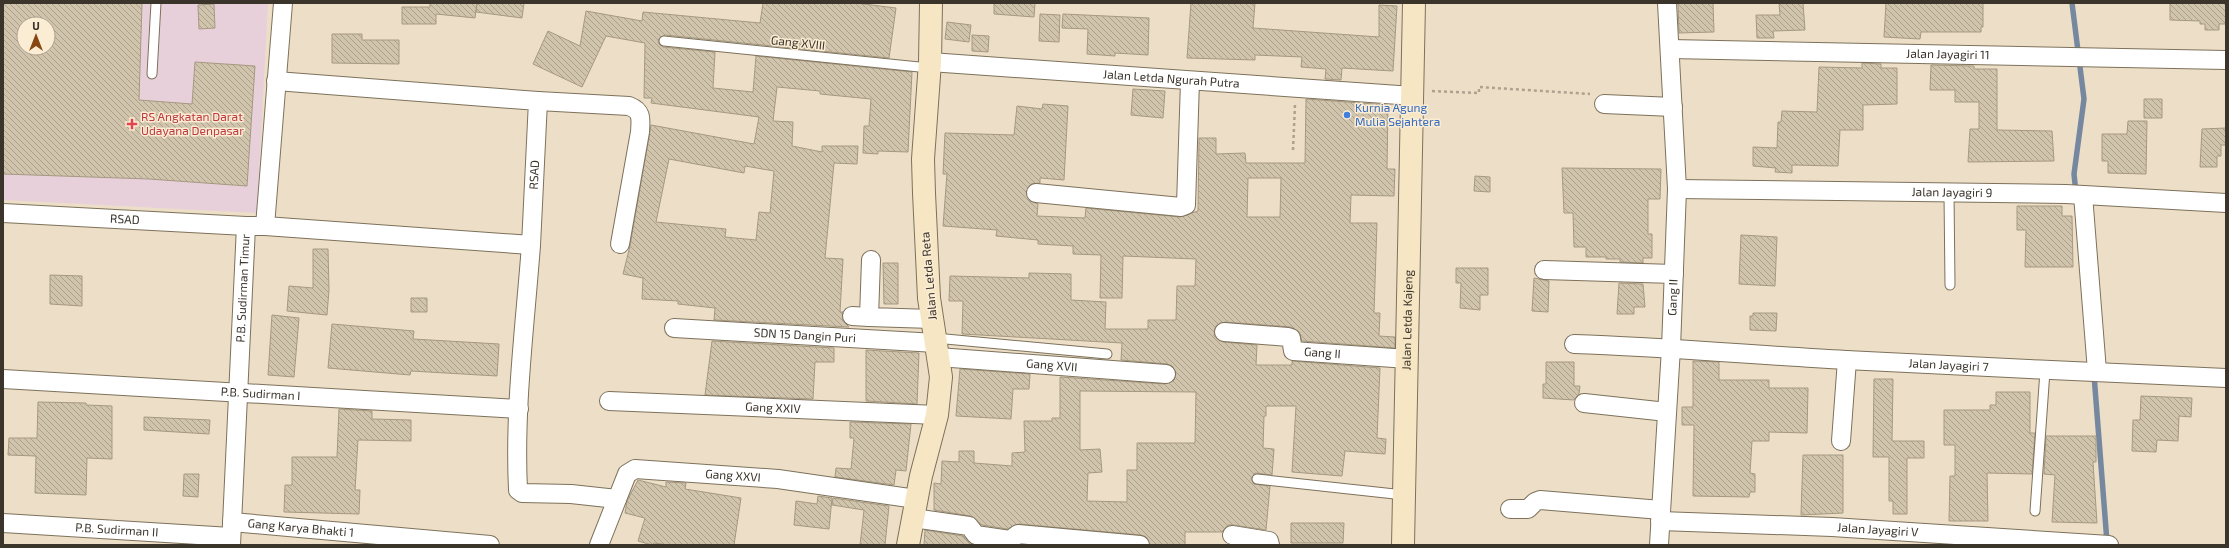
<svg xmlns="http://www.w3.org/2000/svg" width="2229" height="548" viewBox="0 0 2229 548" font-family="'Exo 2',sans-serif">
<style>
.medical{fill:#e8d0da;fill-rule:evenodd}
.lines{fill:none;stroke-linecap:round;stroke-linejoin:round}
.stream{stroke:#76889f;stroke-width:5.5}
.building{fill:url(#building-back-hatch);stroke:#a69982;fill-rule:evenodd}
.lane-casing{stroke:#7d715b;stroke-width:11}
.street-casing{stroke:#7d715b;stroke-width:20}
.secondary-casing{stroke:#7d715b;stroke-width:24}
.path{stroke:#ada28f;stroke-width:2.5;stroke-dasharray:3 3;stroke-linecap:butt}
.lane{stroke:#fff;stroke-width:9}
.street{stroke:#fff;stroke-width:18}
.secondary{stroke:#f6e6c4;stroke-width:22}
.shop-dot{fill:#3f7fe0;stroke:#fbecd4;stroke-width:1.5}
.health-dot{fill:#e0444e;stroke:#fbecd4;stroke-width:1.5}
.labels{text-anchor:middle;stroke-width:3;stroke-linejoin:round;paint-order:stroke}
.street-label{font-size:12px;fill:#3a342b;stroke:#fbecd4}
.shop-label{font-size:12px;fill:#366cbe;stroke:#fbecd4;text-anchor:start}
.health-label{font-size:12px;fill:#be3a42;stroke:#fbecd4;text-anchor:start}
</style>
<defs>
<pattern id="building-back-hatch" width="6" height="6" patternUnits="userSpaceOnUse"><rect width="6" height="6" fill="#d1c4ac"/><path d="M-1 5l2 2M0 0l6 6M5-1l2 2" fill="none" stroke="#aba08c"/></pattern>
</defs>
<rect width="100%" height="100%" fill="#eddfc7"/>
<!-- medical -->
<path class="medical" d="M3 3H268L257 213 3 200ZM24 24H48V48H24Z"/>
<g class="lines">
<!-- stream -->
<path class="stream" d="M2072 3 2084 99 2074 174 2076 193
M2094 375 2107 542"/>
</g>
<!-- building -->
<path class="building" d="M3 3H142L139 100 192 104 195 62 255 66 247 186 149 179 3 174ZM24 24H48V48H24Z
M430 3H477L475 18 436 14V24H402V7H430Z
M477 3H524L522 18 476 12Z
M763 3H856L896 8 889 58 665 35 658 40 659 44 663 47 715 52 713 88 753 92 756 56 912 72 908 152 878 151V154L863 153 864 126H869L871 99 820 94V91L777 87 773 121 793 122 792 146 822 152V146H858L857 164 834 163 825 258 843 259 840 312H843V321L849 327 714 320 715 308 678 304V301L642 299 643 278 623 274 630 246 651 125 754 144 759 117 651 103 652 98H644L645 43 606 36 582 87 533 64 548 31 580 46 586 11 642 21 643 12 760 23ZM669 159 744 173 745 166 774 171 770 213 759 212 756 240 725 237 726 229 656 222Z
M994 3H1035L1034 17 994 14Z
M1191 3H1255L1253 28 1379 37V5L1397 6 1393 71 1342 68 1341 80 1325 79 1326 69 1301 67 1302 57 1255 55V60L1187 58Z
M1678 3H1713L1714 32 1679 33Z
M1779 3H1803L1805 30 1773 31 1774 38H1757L1756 15H1780Z
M1886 3H1983V27H1981V32H1921L1920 39 1884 37Z
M2170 3H2226V24H2219V30H2205V24H2200V21L2170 20Z
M214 4 215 28 199 29 198 5Z
M1040 14 1060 15 1059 42 1039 41Z
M1063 14 1149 18 1148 55 1115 53V56L1087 54 1088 29 1062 28Z
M947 22 971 25 969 42 945 39Z
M332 34H362V40H399V64L332 63Z
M972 35 989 36 988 52 972 51Z
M1862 63 1881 64V68H1897V104L1863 105V130H1840L1838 166 1792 165V173L1775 172 1776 168 1753 166V147L1777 148 1778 122H1781L1782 111 1817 112 1819 67 1862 68Z
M1931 65 1974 66V69H1997V130L2052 131 2054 161 1968 162 1970 129H1979V102H1955V90H1930Z
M1133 89 1165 91 1163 118 1131 115Z
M1306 99 1388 105 1387 169H1395L1394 196 1351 195 1350 223H1377L1374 313H1380L1379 336 1395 337V348L1302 341 1299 332 1291 327 1225 322 1216 326 1214 336 1223 342 1257 345 1256 365H1292V361L1380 368 1377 438 1386 439 1385 454 1345 451 1342 476 1292 472 1296 406H1266V416H1264L1263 448 1274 449 1272 475 1255 473 1251 479 1254 484 1270 486 1266 530 1233 525H1228L1222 532H1185V545H1150L1146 537 1141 535 1019 524 1007 529 982 525 970 516 934 510V483L941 484 942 461 959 462V451H974V463L1012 466V453L1025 452 1024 421H1052V418H1060V377L1165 384 1174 380 1176 374 1172 366 1167 364 1121 360 1122 343 962 334 963 301H949L950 276 1029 278V273L1071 274V300L1106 302 1105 329H1148V320H1176L1177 286H1195L1196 259 1123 256 1122 298H1100L1101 255 1073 254V246L1038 244V240L996 236 997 230 943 226 947 174H943L945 133 1014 135 1017 106 1042 109 1043 104 1068 106 1064 180 1040 178V183L1031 184 1026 192 1030 201 1038 204 1037 216 1085 218 1086 208 1180 217 1198 211 1199 138H1216V154L1245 153 1246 163H1305ZM1248 178H1281L1280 217H1247ZM1080 391 1196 392 1195 443H1137V470H1127V502L1087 501 1088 473 1102 472 1100 449 1080 450Z
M2144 99H2162V118H2144Z
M2128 121H2147L2146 174 2108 173V161H2102V134H2127Z
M2226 128V145H2221V156H2217V167H2200L2202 129Z
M1562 168 1661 169 1660 199H1648V234H1652V258H1643V263L1620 262V259H1606V257H1586V247H1574L1573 213H1564Z
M1475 176 1490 177V192L1474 191Z
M2017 206H2062V216H2072L2073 267H2025L2026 230H2017Z
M1741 235 1777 237 1775 286 1739 284Z
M313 249H328L329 290 327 315 287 311 289 286 313 288Z
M883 263H898V304H884Z
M1456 268H1488V295H1480V310L1460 308 1461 283H1456Z
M50 275 82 276V306L50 304Z
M1534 278 1549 281 1548 312 1532 311Z
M1619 283 1643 284 1645 307H1634V314H1617Z
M411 298H427V312H411Z
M1753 313H1777L1776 331 1750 330V316H1753Z
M272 315 299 318 294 377 268 375Z
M332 324 414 331 413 339 499 344 497 376 411 371 410 375 328 368Z
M712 341 834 348V362H815L813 399 705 395Z
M866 350 919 353 917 404 866 401Z
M1693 361 1719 362V380H1769V388H1808L1807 433 1769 432V441H1752L1750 473 1755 474V492H1750L1749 497 1693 496 1694 425H1682V407H1693Z
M1546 362H1574V386H1580L1579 394 1574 400 1543 398V384H1546Z
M960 369 1030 374 1029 389H1013L1011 419 956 416Z
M1874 379H1893L1892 441H1924V458H1907V514H1893V501H1889V457H1873Z
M1996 392H2030V433H2035L2032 474 1987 473 1988 521H1949L1950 476H1955V445H1944V410H1990V405H1996Z
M2141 396 2192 398 2191 417 2179 416 2178 441 2157 440 2156 452 2132 451 2133 420H2140Z
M38 402 86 403V405L112 406V459L87 458 86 495 35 493 36 456 8 455 9 438H37Z
M339 409 372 411V419L411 420V441L358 440 355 490H360L359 514 284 512 285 485H292V457H337Z
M144 417 210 420 209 434 144 430Z
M850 422 911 424 906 471 896 470 894 485 835 477 836 468 851 469 854 438H850Z
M2046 436H2096V462H2093L2097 523 2052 522 2055 475 2044 474Z
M1803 455H1843V513L1801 515Z
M184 474H199L198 497 183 496Z
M638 480 666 487V482L686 483 685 489 741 498 734 545H669L654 543 652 545 638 541 645 518 625 513 627 501Z
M818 496 832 498 829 529 794 525 796 501 817 504Z
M833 498 889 506 885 545H860L864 510 832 505Z
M1291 523H1344L1343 543H1291Z
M925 530 963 536 971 545H924Z"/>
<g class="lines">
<!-- lane casing -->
<g class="lane-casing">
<path id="lane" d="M664 41 929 68
M152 74 156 3
M1949 193 1950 285
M935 338 1107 354
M1257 479 1404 495
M2035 511 2045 371"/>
</g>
<!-- street casing -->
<g class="street-casing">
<g id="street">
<path id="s1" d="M1670 49 2226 60"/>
<path id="s2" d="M930 62 1413 96"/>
<path d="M538 101 629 106C642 111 641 118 640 132L620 244"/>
<path d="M1604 104 1673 107"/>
<path id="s3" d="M1677 189 2066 194 2226 203"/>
<path d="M1036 193 1181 207 1186 205 1190 81"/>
<path d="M2083 195 2097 371"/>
<path id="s4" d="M3 213 246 226"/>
<path id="s5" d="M265 226 531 245 538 101 276 81"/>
<path d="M531 245C525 326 514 408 518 490L522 493 571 494 617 499"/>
<path d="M871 260 869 317 932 319"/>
<path d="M1544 270 1674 274"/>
<path d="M852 316 869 317"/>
<path id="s6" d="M674 328 936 343"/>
<path id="s7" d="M1224 332 1288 337 1291 338 1293 351 1408 359"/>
<path id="s8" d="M1574 344C1665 347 1755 355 1846 360 1973 367 2099 372 2226 378"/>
<path id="s9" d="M938 357 1166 374"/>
<path id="s10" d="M3 379 519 409"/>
<path id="s11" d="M609 401 937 415"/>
<path d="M1584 403 1667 412"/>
<path d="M1841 441 1847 360"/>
<path d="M1510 509H1528L1535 502 1540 500 1661 510"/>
<path d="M913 518 969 526 976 535 1010 540 1018 534 1140 545"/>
<path id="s12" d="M1660 521 1832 527 2109 545"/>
<path id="s13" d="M232 522 490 545"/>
<path id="s14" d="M3 523 231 537"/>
<path d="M1232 535 1269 541 1270 545"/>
<path id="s15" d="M231 545 246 226H265L283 3"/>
<path id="s16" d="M599 545 627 474 635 469 778 479 916 499"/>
<path id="s17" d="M1659 545 1671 348 1677 189 1667 3"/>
</g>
</g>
<!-- secondary casing -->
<g class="secondary-casing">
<g id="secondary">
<path d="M908 545 921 476 937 415 941 377 929 298 924 193 923 159 930 62 931 3"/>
<path id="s18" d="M1403 545 1414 3"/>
</g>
</g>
<!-- path -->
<path class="path" d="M1432 91 1479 93V87L1590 94
M1293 150 1295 105"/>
<!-- lane -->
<use href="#lane" class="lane"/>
<!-- street -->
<use href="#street" class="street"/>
<!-- secondary -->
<use href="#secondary" class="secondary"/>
</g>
<!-- markers -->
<circle class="shop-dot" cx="1347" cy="115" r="4"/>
<path class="health-dot" d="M130 118h4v4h4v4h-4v4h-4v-4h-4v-4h4z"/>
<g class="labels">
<!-- street labels -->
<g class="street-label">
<text transform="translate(798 43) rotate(6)" y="4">Gang XVIII</text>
<text dy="4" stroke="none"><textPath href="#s1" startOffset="278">Jalan Jayagiri 11</textPath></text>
<text dy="4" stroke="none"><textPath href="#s2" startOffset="242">Jalan Letda Ngurah Putra</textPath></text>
<text dy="4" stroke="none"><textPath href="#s5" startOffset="337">RSAD</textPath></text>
<text dy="4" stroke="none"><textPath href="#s3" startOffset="275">Jalan Jayagiri 9</textPath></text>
<text dy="4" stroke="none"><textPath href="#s4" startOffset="122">RSAD</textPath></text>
<text transform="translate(929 276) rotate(-95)" y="4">Jalan Letda Reta</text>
<text dy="4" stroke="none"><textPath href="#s15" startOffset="257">P.B. Sudirman Timur</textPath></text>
<text dy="4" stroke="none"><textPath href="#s17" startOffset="248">Gang II</textPath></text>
<text dy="4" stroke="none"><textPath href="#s18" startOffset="225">Jalan Letda Kajeng</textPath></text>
<text dy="4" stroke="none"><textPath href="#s6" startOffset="131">SDN 15 Dangin Puri</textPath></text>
<text dy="4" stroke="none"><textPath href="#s7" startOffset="110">Gang II</textPath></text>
<text dy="4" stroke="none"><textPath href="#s9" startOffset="114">Gang XVII</textPath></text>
<text dy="4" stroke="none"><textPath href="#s8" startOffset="375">Jalan Jayagiri 7</textPath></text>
<text dy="4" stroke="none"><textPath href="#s10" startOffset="258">P.B. Sudirman I</textPath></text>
<text dy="4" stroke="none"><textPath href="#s11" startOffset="164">Gang XXIV</textPath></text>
<text dy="4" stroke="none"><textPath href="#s16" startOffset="184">Gang XXVI</textPath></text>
<text dy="4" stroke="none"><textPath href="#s13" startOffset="69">Gang Karya Bhakti 1</textPath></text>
<text dy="4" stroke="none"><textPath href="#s14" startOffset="114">P.B. Sudirman II</textPath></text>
<text dy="4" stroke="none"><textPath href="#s12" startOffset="218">Jalan Jayagiri V</textPath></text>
</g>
<!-- shop labels -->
<g class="shop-label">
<text x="1355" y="112">Kurnia Agung<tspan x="1355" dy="14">Mulia Sejahtera</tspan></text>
</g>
<!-- health labels -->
<g class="health-label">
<text x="141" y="121">RS Angkatan Darat<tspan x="141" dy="14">Udayana Denpasar</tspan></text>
</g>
</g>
<!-- border -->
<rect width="2229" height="548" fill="none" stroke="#3a342b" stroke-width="8"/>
<!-- north arrow -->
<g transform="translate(36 36)"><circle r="19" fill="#fbecd4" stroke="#aea290"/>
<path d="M0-3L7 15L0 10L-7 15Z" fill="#884711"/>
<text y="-6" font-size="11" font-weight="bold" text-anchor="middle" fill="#3a342b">U</text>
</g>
</svg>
